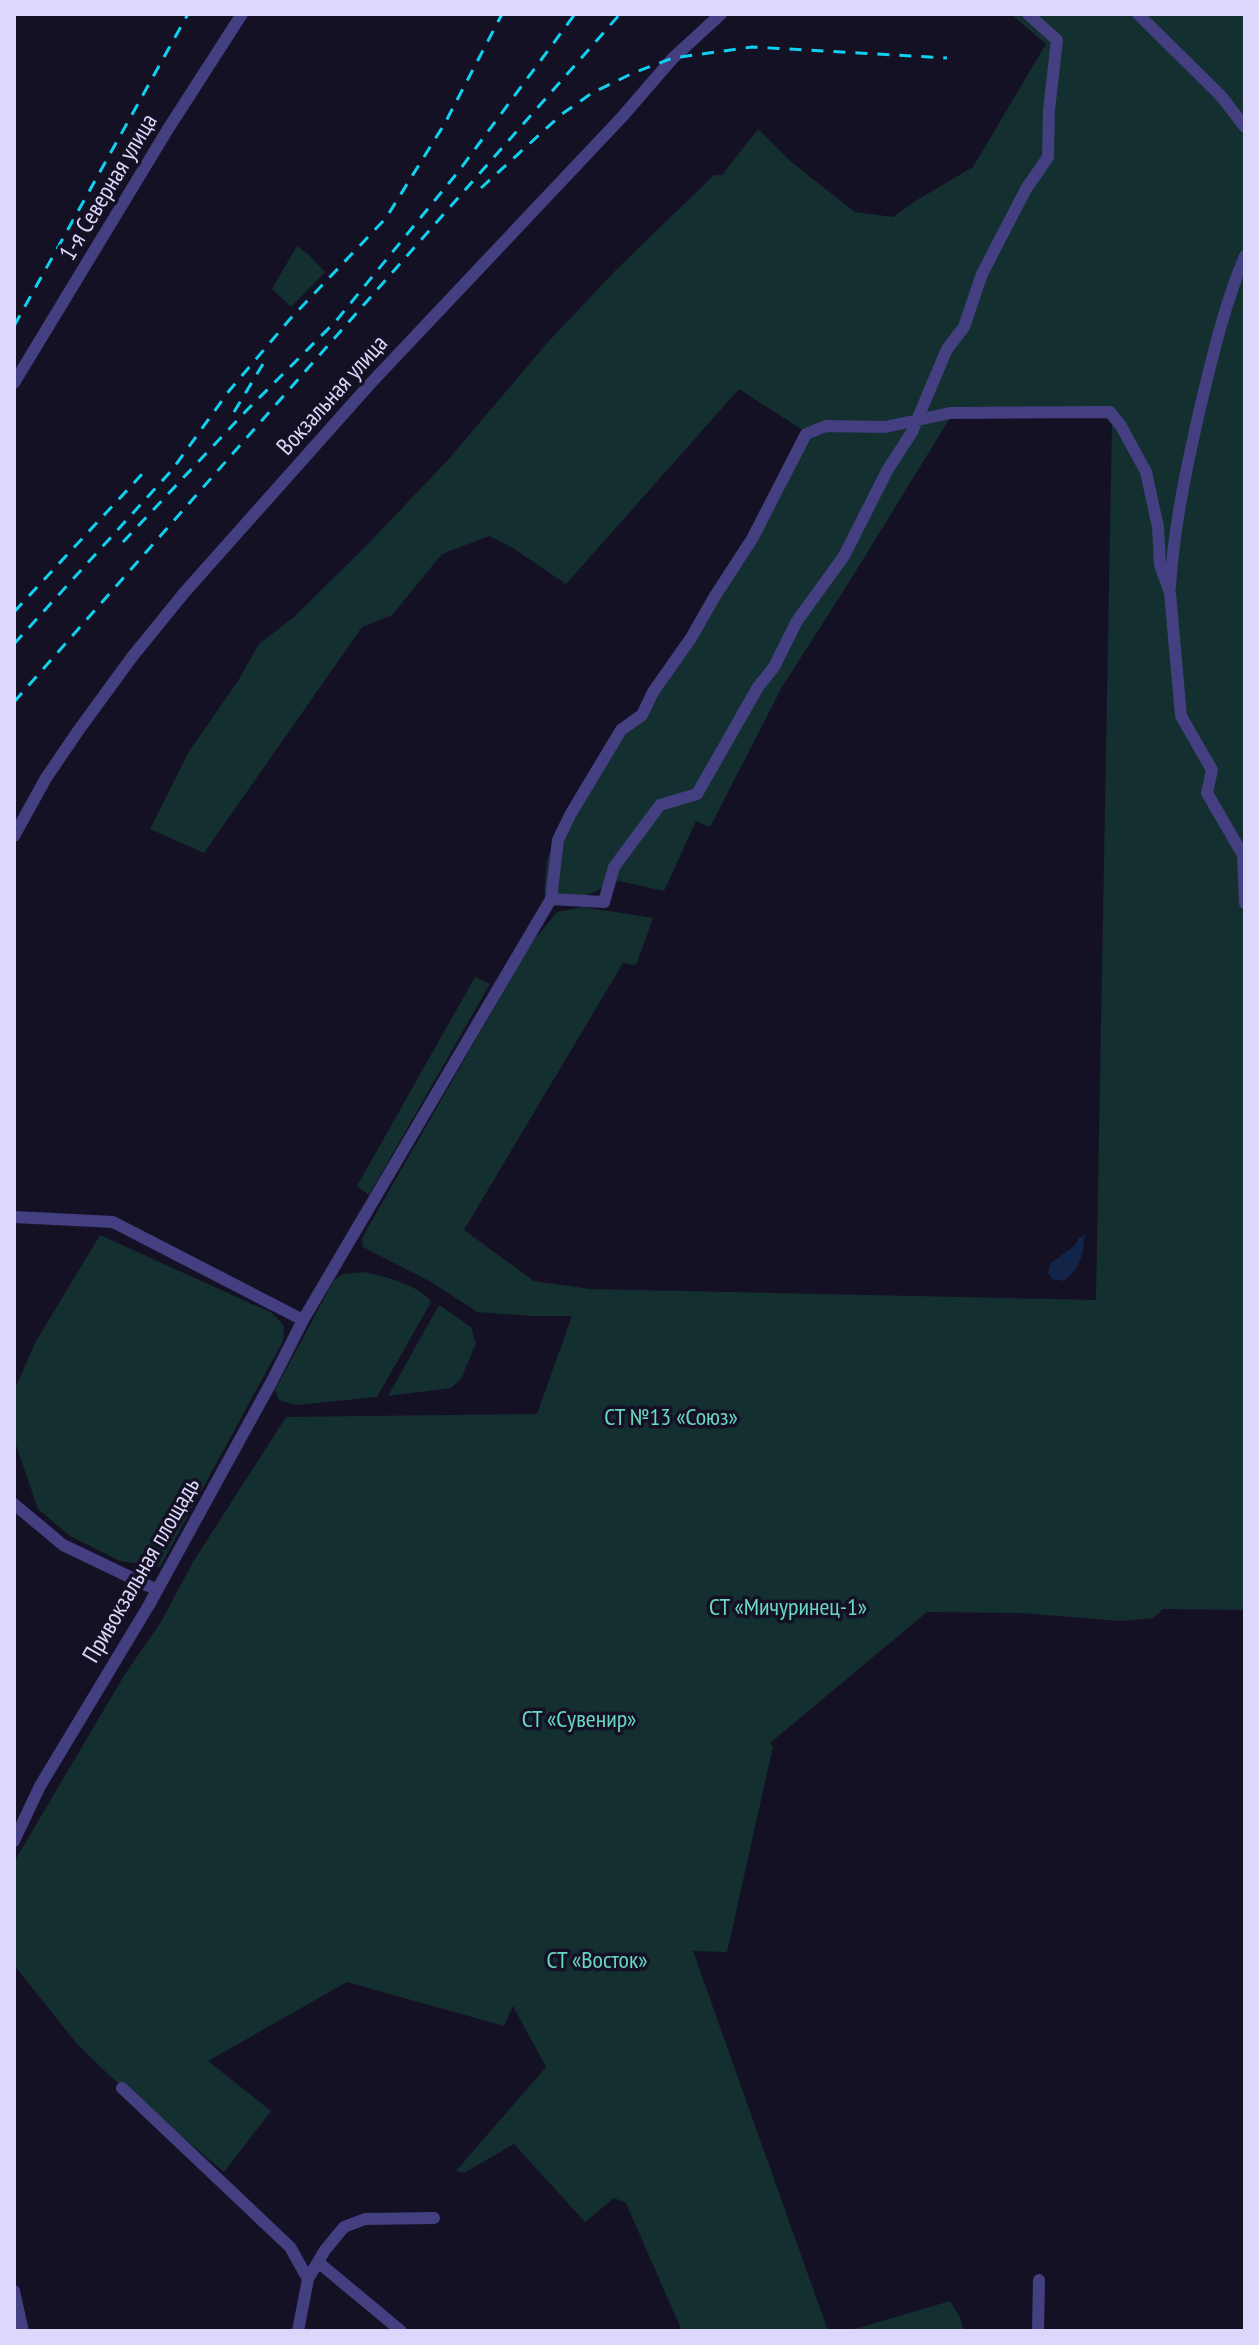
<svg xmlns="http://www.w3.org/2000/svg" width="1259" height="2345" viewBox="0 0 1259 2345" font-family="'PT Sans Narrow',sans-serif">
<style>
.green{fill:#142f2f}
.water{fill:#122548}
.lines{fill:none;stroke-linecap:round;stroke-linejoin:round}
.street{stroke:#433f81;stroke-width:12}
.rail{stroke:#10d2f0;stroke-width:3;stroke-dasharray:12 10;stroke-linecap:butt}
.labels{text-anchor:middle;stroke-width:7;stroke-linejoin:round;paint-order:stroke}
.street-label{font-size:24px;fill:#ddd7fc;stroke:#151125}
.park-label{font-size:24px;fill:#68d8c0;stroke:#151125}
</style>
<rect width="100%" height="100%" fill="#151125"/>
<!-- green -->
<path class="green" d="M1011 14H1245V1610L1163 1609 1153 1618 1121 1621 1020 1613 927 1612 770 1743 773 1747 727 1952 693 1951 828 2331H682L626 2203 614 2198 585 2222 514 2144 464 2173 456 2171 546 2067 513 2006 504 2026 347 1982 208 2061 271 2111 224 2172 110 2076 77 2044 14 1965V1862L125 1674 161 1622 193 1562 286 1417 537 1414 572 1316H532L477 1312 433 1283 363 1247 362 1238 530 945 557 912 583 907 653 918 636 965 623 963 464 1230 534 1281 590 1289 1096 1300 1112 424 1106 417 950 418 851 579 782 687 710 827 696 821 664 891 619 881 585 896 544 893 547 860 557 834 639 713 750 536 804 431 739 389 566 584 513 548 489 536 442 554 392 615 362 627 204 853 150 829 188 753 238 681 259 644 294 617 364 548 448 460 548 342 615 271 714 175H722L758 129 790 161 855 212 893 217 917 200 973 167 1046 44Z
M297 246 309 255 325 272 291 307 272 289Z
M475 977 490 984 369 1195 357 1186Z
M100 1235 272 1313 284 1326 283 1341 160 1567 120 1561 70 1536 38 1509 14 1439V1391L35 1343Z
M364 1272C383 1276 420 1285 431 1302L377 1397 296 1405 279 1400 275 1390 334 1280 343 1274Z
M439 1305 471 1327 476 1343 461 1379 451 1388 388 1396Z
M950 2301 960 2317 964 2331H848Z"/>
<!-- water -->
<path class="water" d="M1085 1235C1082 1258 1081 1266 1064 1281L1052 1279 1048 1273 1050 1264 1074 1246 1079 1238Z"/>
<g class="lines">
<!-- street -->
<path class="street" d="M1138 14 1221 96 1245 127
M14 383 168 129 242 14
M1170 587C1174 525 1187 465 1201 404 1213 354 1225 303 1245 256
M14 836 46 778 78 731 132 657 184 593 370 384 622 117 673 58 721 14
M551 899 604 902 614 867 660 805 697 794 758 687 774 667 797 621 844 556 888 469 912 432 947 349 964 327 982 274 1026 189 1048 157 1049 110 1057 40 1028 14
M14 1217 113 1222 303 1320
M14 1504 63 1545 157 1590
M14 1841 40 1786 149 1605 272 1381 303 1320 551 899 558 840 570 815 621 730 642 715 653 692 691 638 715 596 752 539 806 434 826 426 885 427 950 413 1110 412 1121 426 1146 472 1158 527 1160 565 1170 593 1181 716 1212 770 1207 793 1243 855 1245 903
M122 2088 290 2247 308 2279
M318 2262 401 2331
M14 2291 23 2331
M298 2331 308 2279 325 2250 344 2227 365 2219 434 2218
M1038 2331 1039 2280"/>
<!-- rail -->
<path class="rail" d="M481 188 562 114 592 93 633 73 673 58 752 47 947 58
M14 326 188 14
M234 412 263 364
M123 542 246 411 336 321 458 172 575 14
M14 612 144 472
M14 644 172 470 229 391 290 319 386 218 445 123 502 14
M14 702 620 14"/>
</g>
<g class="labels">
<!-- street labels -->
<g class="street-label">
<text transform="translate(108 187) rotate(-59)" y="8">1-я Северная улица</text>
<text transform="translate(332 395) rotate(-48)" y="8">Вокзальная улица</text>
<text transform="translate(141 1570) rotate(-60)" y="8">Привокзальная площадь</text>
</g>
<!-- park labels -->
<g class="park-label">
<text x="671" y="1425">СТ №13 «Союз»</text>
<text x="788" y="1615">СТ «Мичуринец-1»</text>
<text x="579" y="1727">СТ «Сувенир»</text>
<text x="597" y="1968">СТ «Восток»</text>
</g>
</g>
<!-- border -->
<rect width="1259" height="2345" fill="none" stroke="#ddd7fc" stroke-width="32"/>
</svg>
